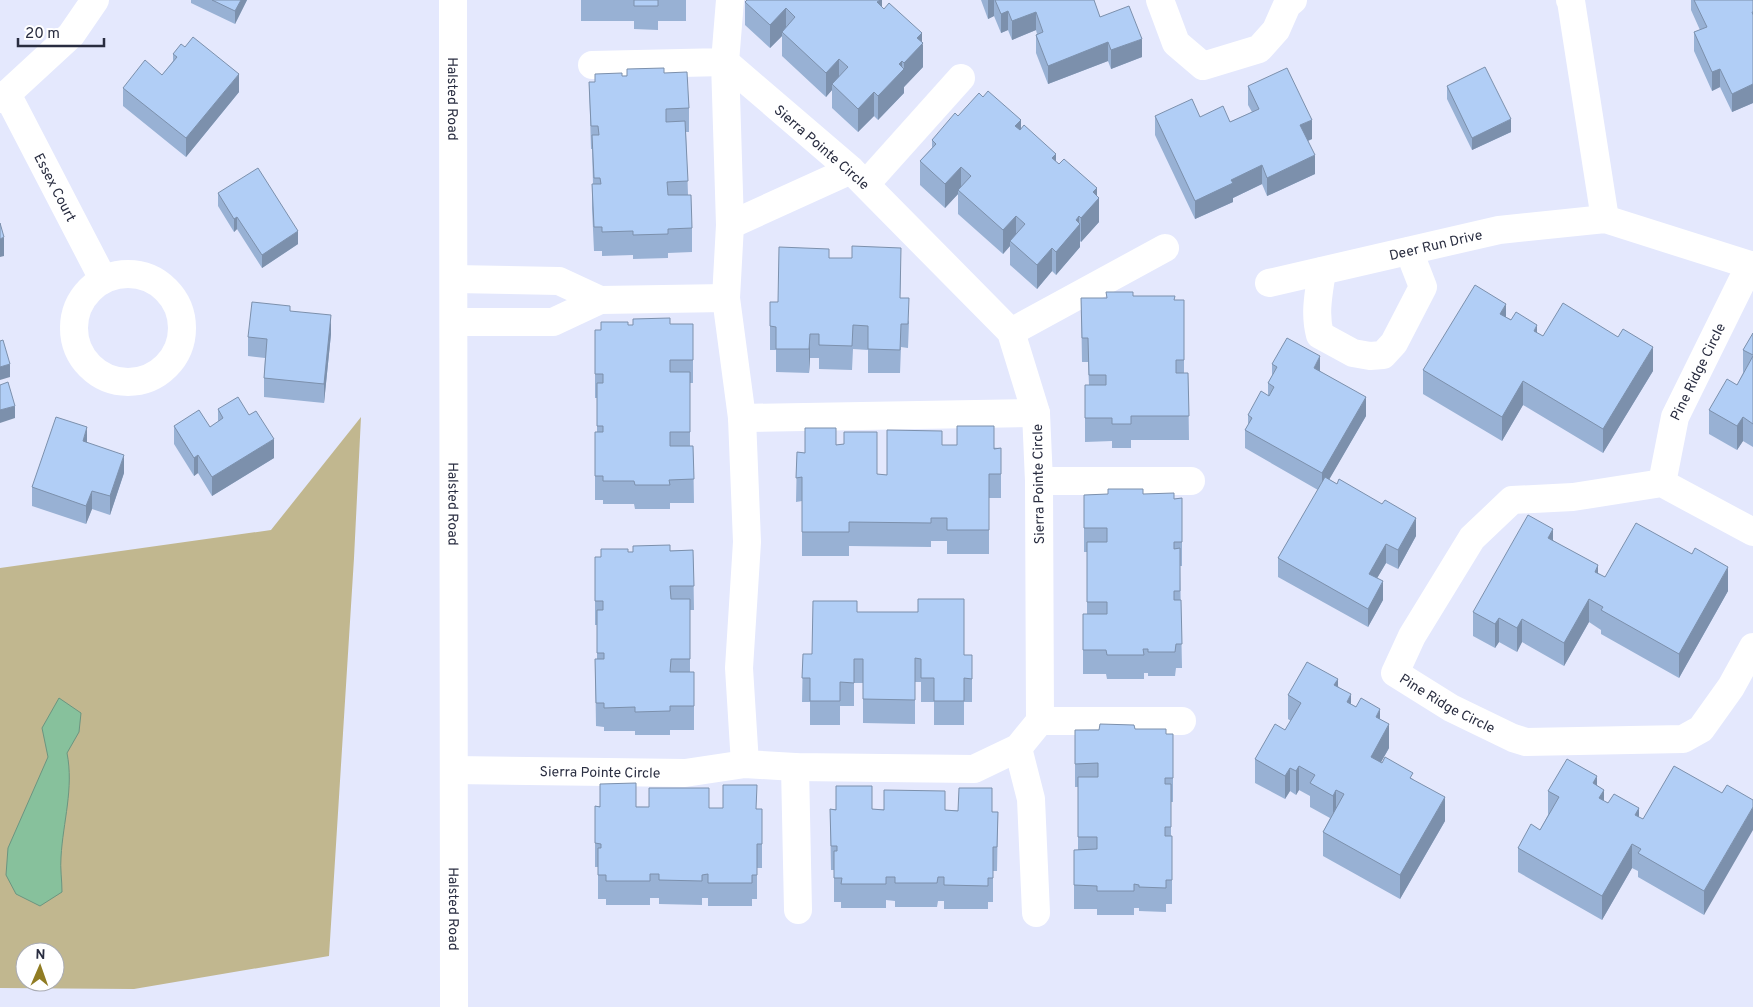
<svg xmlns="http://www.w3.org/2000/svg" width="1753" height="1007" viewBox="0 0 1753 1007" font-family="Overpass,sans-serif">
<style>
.green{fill:#c1b78f;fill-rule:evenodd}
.water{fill:#87c19c;stroke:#6b9580}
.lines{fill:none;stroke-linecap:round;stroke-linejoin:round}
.minor{stroke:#fff;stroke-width:28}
.wall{fill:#98b1d4}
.shaded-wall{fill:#7c90ac}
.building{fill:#b1cef6;stroke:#7c90ac}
.labels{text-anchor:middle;stroke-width:4;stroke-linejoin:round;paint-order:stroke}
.street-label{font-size:14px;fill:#292d40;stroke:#fff}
</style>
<rect width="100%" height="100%" fill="#e4e8fd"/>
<!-- green -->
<path class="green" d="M361 417 354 558 329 956 134 989 0 988V568L271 530ZM25 952H55V982H25Z"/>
<!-- water -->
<path class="water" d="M59 698 81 713 79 732 67 753C74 788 63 822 61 857 60 868 62 880 62 892L40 906 16 894 6 875 8 848 48 757 42 728Z"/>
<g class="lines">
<!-- minor -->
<g class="minor">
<path id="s1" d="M453 0 454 1007"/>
<path d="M1160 0 1176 43 1203 66 1259 49 1276 30 1287 5 1293 0"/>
<path d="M1570 0 1571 1 1605 219"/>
<path d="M592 65 725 62 730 0"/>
<path id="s2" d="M7 94 103 279"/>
<path d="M0 99 7 94 71 35 95 0"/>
<path d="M866 184 961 78"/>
<path d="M730 225 851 170"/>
<path d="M1322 271C1319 292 1314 313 1320 335L1353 353 1370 356 1383 355 1394 343 1423 287 1409 251"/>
<circle cx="128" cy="328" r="54"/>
<path id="s3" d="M1269 283 1499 230 1605 219 1753 266"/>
<path d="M600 300 726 298"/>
<path d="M454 322H553L600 300 559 281 454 279"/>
<path d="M1011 332 1165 248"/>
<path d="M742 418 1036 413"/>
<path d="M1039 481H1191"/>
<path id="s4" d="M1662 483 1675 417 1750 265"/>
<path id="s5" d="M1753 532 1662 483 1573 497 1512 500 1472 538 1412 636 1395 673 1451 708 1513 738 1526 742 1683 739 1701 729 1731 687 1753 647"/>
<path d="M1040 721H1182"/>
<path d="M1018 748 1031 799 1036 913"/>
<path d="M795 767 798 910"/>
<path id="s6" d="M454 770 685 773 745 764 795 767 974 769 1018 748 1040 721 1039 481 1036 413 1011 332 851 170 725 62 730 225 726 298 742 418 747 542 739 668 745 764"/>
</g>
</g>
<!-- wall -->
<path class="wall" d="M191 0H247L235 24 191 3Z
M581 0H686V21H658V30L634 29V21H581Z
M882 0V7L922 42 923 67 904 87V86V93L878 120 874 116 858 132 832 108V90L826 97 782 56V36L770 48 745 25V2Z
M981 0H1094L1100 17 1142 57 1111 69 1108 61 1048 84 1036 53V35L1037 34 1036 30 1012 40 1008 30 1001 33 994 16 988 19Z
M1691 0H1753V103L1732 112 1720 87 1712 91 1694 51V32L1700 30 1691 10Z
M185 47 239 92 186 157 123 106V88L162 75 173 61V54Z
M664 73 689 108V132H686L688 195 692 228V252L668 253V258L633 259V255L602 256V251H594L592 208V184H593L592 149H591L589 82H595L622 76Z
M1248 86 1312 139 1308 141 1315 174 1267 196 1262 184 1233 198V202L1195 219 1155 135V116L1200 117 1230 122 1252 112 1248 105Z
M1447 86 1511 132 1472 150 1447 99Z
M958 116 1021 129 1056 162 1097 196 1099 222 1081 242 1080 241V247L1056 275 1052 271 1037 289 1010 265V246L1003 254 958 214V194L945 208 920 185V161L932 148V140Z
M218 193 298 244 262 268 237 229 234 232 218 206Z
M829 258 901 271 900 298 909 322 908 348 901 347 900 373H868V350L853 349 852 370 819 369V358H810L809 373 776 372V350H770V302H778Z
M1133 296 1175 300H1184V373H1188L1189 440H1131V448H1112V441L1085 442V385H1089L1088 362H1082L1081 298H1106Z
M290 311 331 334 324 403 264 397V378L265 358 248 356V337Z
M1506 317 1543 336 1653 371 1603 453 1523 405 1502 441 1423 394V370Z
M670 324H693V383H690V446H693L694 503H670V509H635L634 504H603V500H595V432H597V398H595V330H601L628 325Z
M1753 333V447L1743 441 1737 450 1709 434V410L1737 385 1743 373V350Z
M1272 364 1320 371 1366 416 1329 479 1416 536 1398 569 1386 563 1377 578 1383 600 1368 627 1278 577V558L1318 490 1245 448V430L1248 425V415L1268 395V383L1272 376Z
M218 409 274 458 212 496 198 473 194 476 174 444V426L210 427 218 422Z
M87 442 124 473 110 515 92 509 86 524 32 506V487Z
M844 444 877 474 887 475 942 445 1001 448V498H989V554H947V541H931V547L849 546V556H802V501L796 502 797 452 805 453 836 445Z
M1143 494 1174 499 1182 498V566H1180L1182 668H1176L1175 676H1148V673H1144V679H1107L1106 674H1083V614H1087V552H1084V495Z
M1553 540 1598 573 1605 577 1728 591 1679 678 1601 634V630L1589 622 1564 666 1522 642 1517 652 1499 642 1495 648 1473 636V612Z
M693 550 694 610H690V672H694V730H670V735H635V731H604V727L596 726 595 659H597V625H595V557H601L628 552Z
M857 612 964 655H972V702H964V725H934V702H921V682H915V724L863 723V683H854V706H840V725H810V702H802L803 654H812Z
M1338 686 1351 704 1380 719 1389 748 1381 762 1413 779 1445 821 1400 899 1323 856V832L1330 818 1310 807V796L1299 790 1296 795 1290 791 1285 799 1255 783V759L1285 730 1291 721 1288 719V695Z
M1135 729 1166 734H1173V802H1171V836H1172V904H1166V912L1139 911V908H1134V915H1097V909H1074V850H1078V787H1075V730Z
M1597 785 1604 801 1643 819 1722 793 1704 915 1638 877V871L1632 868 1602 920 1518 872V848L1540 830 1548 815V791Z
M595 806 762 809V868H757V899H752V906H708V898H702V905L659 904V898H650V905H606V899H598V867H595Z
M830 809 945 810 998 812 997 871H993V902H988V909H944V901H938L937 907H895V901L886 900V908H841V902H834V870H831Z"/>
<!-- shaded-wall -->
<path class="shaded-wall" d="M241 0H247L235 24V11Z
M880 0H882V22L877 2Z
M988 0H994V16L988 19Z
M786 8V32H782V36L770 48V25Z
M1008 11V30L1001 33V14Z
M1036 12V30L1012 40V21Z
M922 33V45L923 43V67L904 87V63L917 38Z
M1142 39V57L1111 69V50Z
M1108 42V61L1048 84V66Z
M839 59V83L832 84V90L826 97V73Z
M902 61V70L904 69V93L878 120V96L899 64Z
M1720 69V87L1712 91V72Z
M239 74V92L186 157V138Z
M1753 84V103L1732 112V94Z
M874 92V116L858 132V109Z
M1511 119V132L1472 150V138Z
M1021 120V143L1015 126Z
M1312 120V139L1300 144V125Z
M1056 154V177L1052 158Z
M1315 155V174L1267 196V178Z
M1262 165V184L1233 198V202L1195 219V201L1231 180Z
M961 167V190H958V194L945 208V184Z
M1097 188V200L1099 198V222L1081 242V218L1093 192Z
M1016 216V239L1010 241V246L1003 254V230Z
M1079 216V225L1080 224V247L1056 275V252L1076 220Z
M237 217V229L234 232V219Z
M298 231V244L262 268V255Z
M4 237V256L0 257V239Z
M1052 248V271L1037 289V265Z
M1506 304V328L1500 314Z
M331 315V334L324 403V384Z
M1537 325V349L1534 331Z
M810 334V358L809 373V349Z
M1653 347V371L1603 453V429Z
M1320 356V375L1314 368Z
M10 364V377L0 380V367Z
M1523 381V405L1502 441V417Z
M1366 397V416L1322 492V473Z
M15 406V418L0 423V410Z
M1743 417V441L1737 450V426Z
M87 427V446L83 441Z
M274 439V458L212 496V477Z
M124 455V473L110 515V496Z
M198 455V473L194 476V458Z
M92 491V509L86 524V506Z
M1416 518V536L1398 569V550Z
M1553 529V552L1548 538Z
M1386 544V563L1369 592V574Z
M1598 565V589L1595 572Z
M1728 567V591L1679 678V654Z
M1383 581V600L1368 627V609Z
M1589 599V622L1564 666V643Z
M1499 618V642L1495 648V624Z
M1522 619V642L1517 652V628Z
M1338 679V703L1334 685Z
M1351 694V718L1347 702Z
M1380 709V733L1376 717Z
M1389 724V748L1371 780V757Z
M1299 766V790L1296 795V771Z
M1290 768V791L1285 799V776Z
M1597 776V800L1593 783Z
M1336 790V814L1333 820V796Z
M1604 790V813L1599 798Z
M1445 797V821L1400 899V875Z
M1753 807V830L1704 915V891Z
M1639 808V832L1635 815Z
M1632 844V868L1602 920V896Z"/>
<!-- building -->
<path class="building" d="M212 0H241L235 11Z
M634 0H658V6H634Z
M747 0H880L877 2 884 9 889 3 922 33 917 38 923 43 904 63 902 61 899 64 904 69 878 96 874 92 858 109 832 84 848 67 839 59 826 73 782 32 795 17 786 8 770 25 745 2Z
M995 0H1094L1100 17 1129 6 1142 39 1111 50 1108 42 1048 66 1036 35 1043 32 1036 12 1012 21 1008 11 1001 14Z
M1694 0H1753V12H1752L1753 15V84L1732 94 1720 69 1712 72 1694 32 1707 27Z
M193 37 239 74 186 138 123 88 145 60 162 75 177 57 173 54 181 44 185 47Z
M1485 67 1511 119 1472 138 1447 86Z
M664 68V73L687 72 689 108 666 109V122L685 121 688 181 667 182 668 195H691L692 228 668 229V234L633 235V231L602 232V227H594L592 184H601L600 178H594L592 135H599L598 126H591L589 82H595V74L622 73V76H627V69Z
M1287 68 1312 120 1300 125 1315 155 1267 178 1262 165 1231 180 1233 183 1195 201 1155 116 1192 99 1200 117 1223 106 1230 122 1259 109 1248 86Z
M988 91 1021 120 1015 126 1020 130 1024 125 1056 154 1052 158 1059 164 1064 159 1097 188 1093 192 1099 198 1081 218 1079 216 1076 220 1080 224 1056 252 1052 248 1037 265 1010 241 1025 224 1016 216 1003 230 958 190 971 176 961 167 945 184 920 161 936 144 932 140 955 113 958 116 979 93 983 97Z
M258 168 298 231 262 255 237 217 234 219 218 193Z
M0 223 4 237 0 239Z
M852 246 901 248 900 298H909L908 324H901L900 350 868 349V326L853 325 852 346 819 345V334H810L809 349H776V327L770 326V302H778L779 247 829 249V258H852Z
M1475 285 1506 304 1500 314 1511 320 1516 312 1537 325 1534 331 1543 336 1563 303 1618 337 1623 329 1653 347 1603 429 1523 381 1502 417 1423 370Z
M1106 292H1133V296H1175L1174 300H1184V360H1176V373H1188L1189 416H1131V424H1112V418H1085V385H1106V375H1089L1088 338H1082L1081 298H1107Z
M252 302 290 306V311L331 315 324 384 264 378 267 339 248 337Z
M670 318V324H693V360H670V372H690V432H670V446H693L694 479 669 480 670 485H635L634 481H603V476H595V432H603V426H597V383H603V374H595V330H601V322H628V325H633V319Z
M1753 333V355L1743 350Z
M1287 338 1320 356 1314 368 1366 397 1322 473 1245 430 1252 418 1248 415 1261 391 1269 396 1274 387 1268 383 1277 367 1272 364Z
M3 340 10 364 0 367V341Z
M1753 356V424L1743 417 1737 426 1709 410 1727 379 1737 385Z
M8 382 15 406 0 410V385Z
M238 397 249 415 256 411 274 439 212 477 198 455 194 458 174 426 199 410 210 427 223 418 218 409Z
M56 417 87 427 83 441 124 455 110 496 92 491 86 506 32 487Z
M957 426H994V449L1001 448V474H989V530H947V518H931V523L849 522V532H802V477L796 478 797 452 805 453V428H836V445L844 444V432H877V474L887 475V430L942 431V445H957Z
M1325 477 1337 484 1339 479 1382 504 1385 500 1416 518 1398 550 1386 544 1369 574 1383 581 1368 609 1278 558Z
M1108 489H1143V494L1174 493V499L1182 498V542H1174V549L1180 548V591H1174V600H1181L1182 644H1176L1175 652H1148V649H1143L1144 655H1107L1106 650H1083V614H1107V602H1087V542H1107V528H1084V495L1108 494Z
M1528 515 1553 529 1548 538 1598 565 1595 572 1605 577 1636 523 1692 554 1695 548 1728 567 1679 654 1601 610 1603 607 1589 599 1564 643 1522 619 1517 628 1499 618 1495 624 1473 612Z
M670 545V551L693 550 694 586H670L671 599H690V659H671L670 672H694V706H670V711L635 712V707L604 708V703H596L595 659H604V653H597V610H603V601H595V557H601V549H628V552H633V546Z
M918 599H964V655H972V679L964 678V701H934V678H921V659L915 658V700L863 699V659H854V683L840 682V701H810V678H802L803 654H812L813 601H857V612H918Z
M1307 662 1338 679 1334 685 1351 694 1347 702 1356 707 1361 698 1380 709 1376 717 1389 724 1371 757 1382 763 1385 757 1413 773 1410 778 1445 797 1400 875 1323 832 1344 794 1336 790 1333 796 1310 783 1315 775 1299 766 1296 771 1290 768 1285 776 1255 759 1275 724 1285 730 1301 703 1288 695Z
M1100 724 1134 725 1135 729H1166V734H1173V778H1165V784H1171V827H1165V836H1172V880H1166V888L1139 887V885L1134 884V891H1097V886L1074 885V850L1097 849V837H1078V777H1098V763L1075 764V730H1099Z
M1567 759 1597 776 1593 783 1604 790 1599 798 1608 803 1614 794 1639 808 1635 815 1643 819 1674 766 1722 793 1727 785 1753 800V807L1704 891 1638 853 1641 849 1632 844 1602 896 1518 848 1531 824 1540 830 1559 797 1548 791Z
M636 783V807H649V788H709V808H723V785H757L756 809H762V844H757V875H752V883H708V874L702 875V881L659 880V874H650V881H606V875H598V848H601V844L595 843V806L600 807V784Z
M836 786H872V809L884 810V790L945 791V810L958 811 959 788H992V812H998L997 847H993V878H988V886L944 885V877H938L937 883H895V877H886V884H841L842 878H834V851H837V846H831L830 809 836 810Z"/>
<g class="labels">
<!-- street labels -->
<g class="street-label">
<text dy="5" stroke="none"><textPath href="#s1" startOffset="99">Halsted Road</textPath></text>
<text transform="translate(822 147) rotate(41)" y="5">Sierra Pointe Circle</text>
<text dy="5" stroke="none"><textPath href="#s2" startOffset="105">Essex Court</textPath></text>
<text dy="5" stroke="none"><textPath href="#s3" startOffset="171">Deer Run Drive</textPath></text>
<text dy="5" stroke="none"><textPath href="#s4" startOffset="118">Pine Ridge Circle</textPath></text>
<text transform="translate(1038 484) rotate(-91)" y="5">Sierra Pointe Circle</text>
<text dy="5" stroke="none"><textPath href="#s1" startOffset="504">Halsted Road</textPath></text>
<text dy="5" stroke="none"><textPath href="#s5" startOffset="526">Pine Ridge Circle</textPath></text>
<text dy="5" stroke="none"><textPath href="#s6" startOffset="146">Sierra Pointe Circle</textPath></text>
<text dy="5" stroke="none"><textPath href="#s1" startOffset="909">Halsted Road</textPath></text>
</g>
</g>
<!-- north arrow -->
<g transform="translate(40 967) rotate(2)"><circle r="24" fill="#ffffff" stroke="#a9abb3"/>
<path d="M0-4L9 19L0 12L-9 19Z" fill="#907c23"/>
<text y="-8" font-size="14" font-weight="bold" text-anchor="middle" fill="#292d40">N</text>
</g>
<!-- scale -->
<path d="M18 38v8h86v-8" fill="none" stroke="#292d40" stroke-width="2.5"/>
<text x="25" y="38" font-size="15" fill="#292d40" stroke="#ffffff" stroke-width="4" paint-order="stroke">20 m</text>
</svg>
